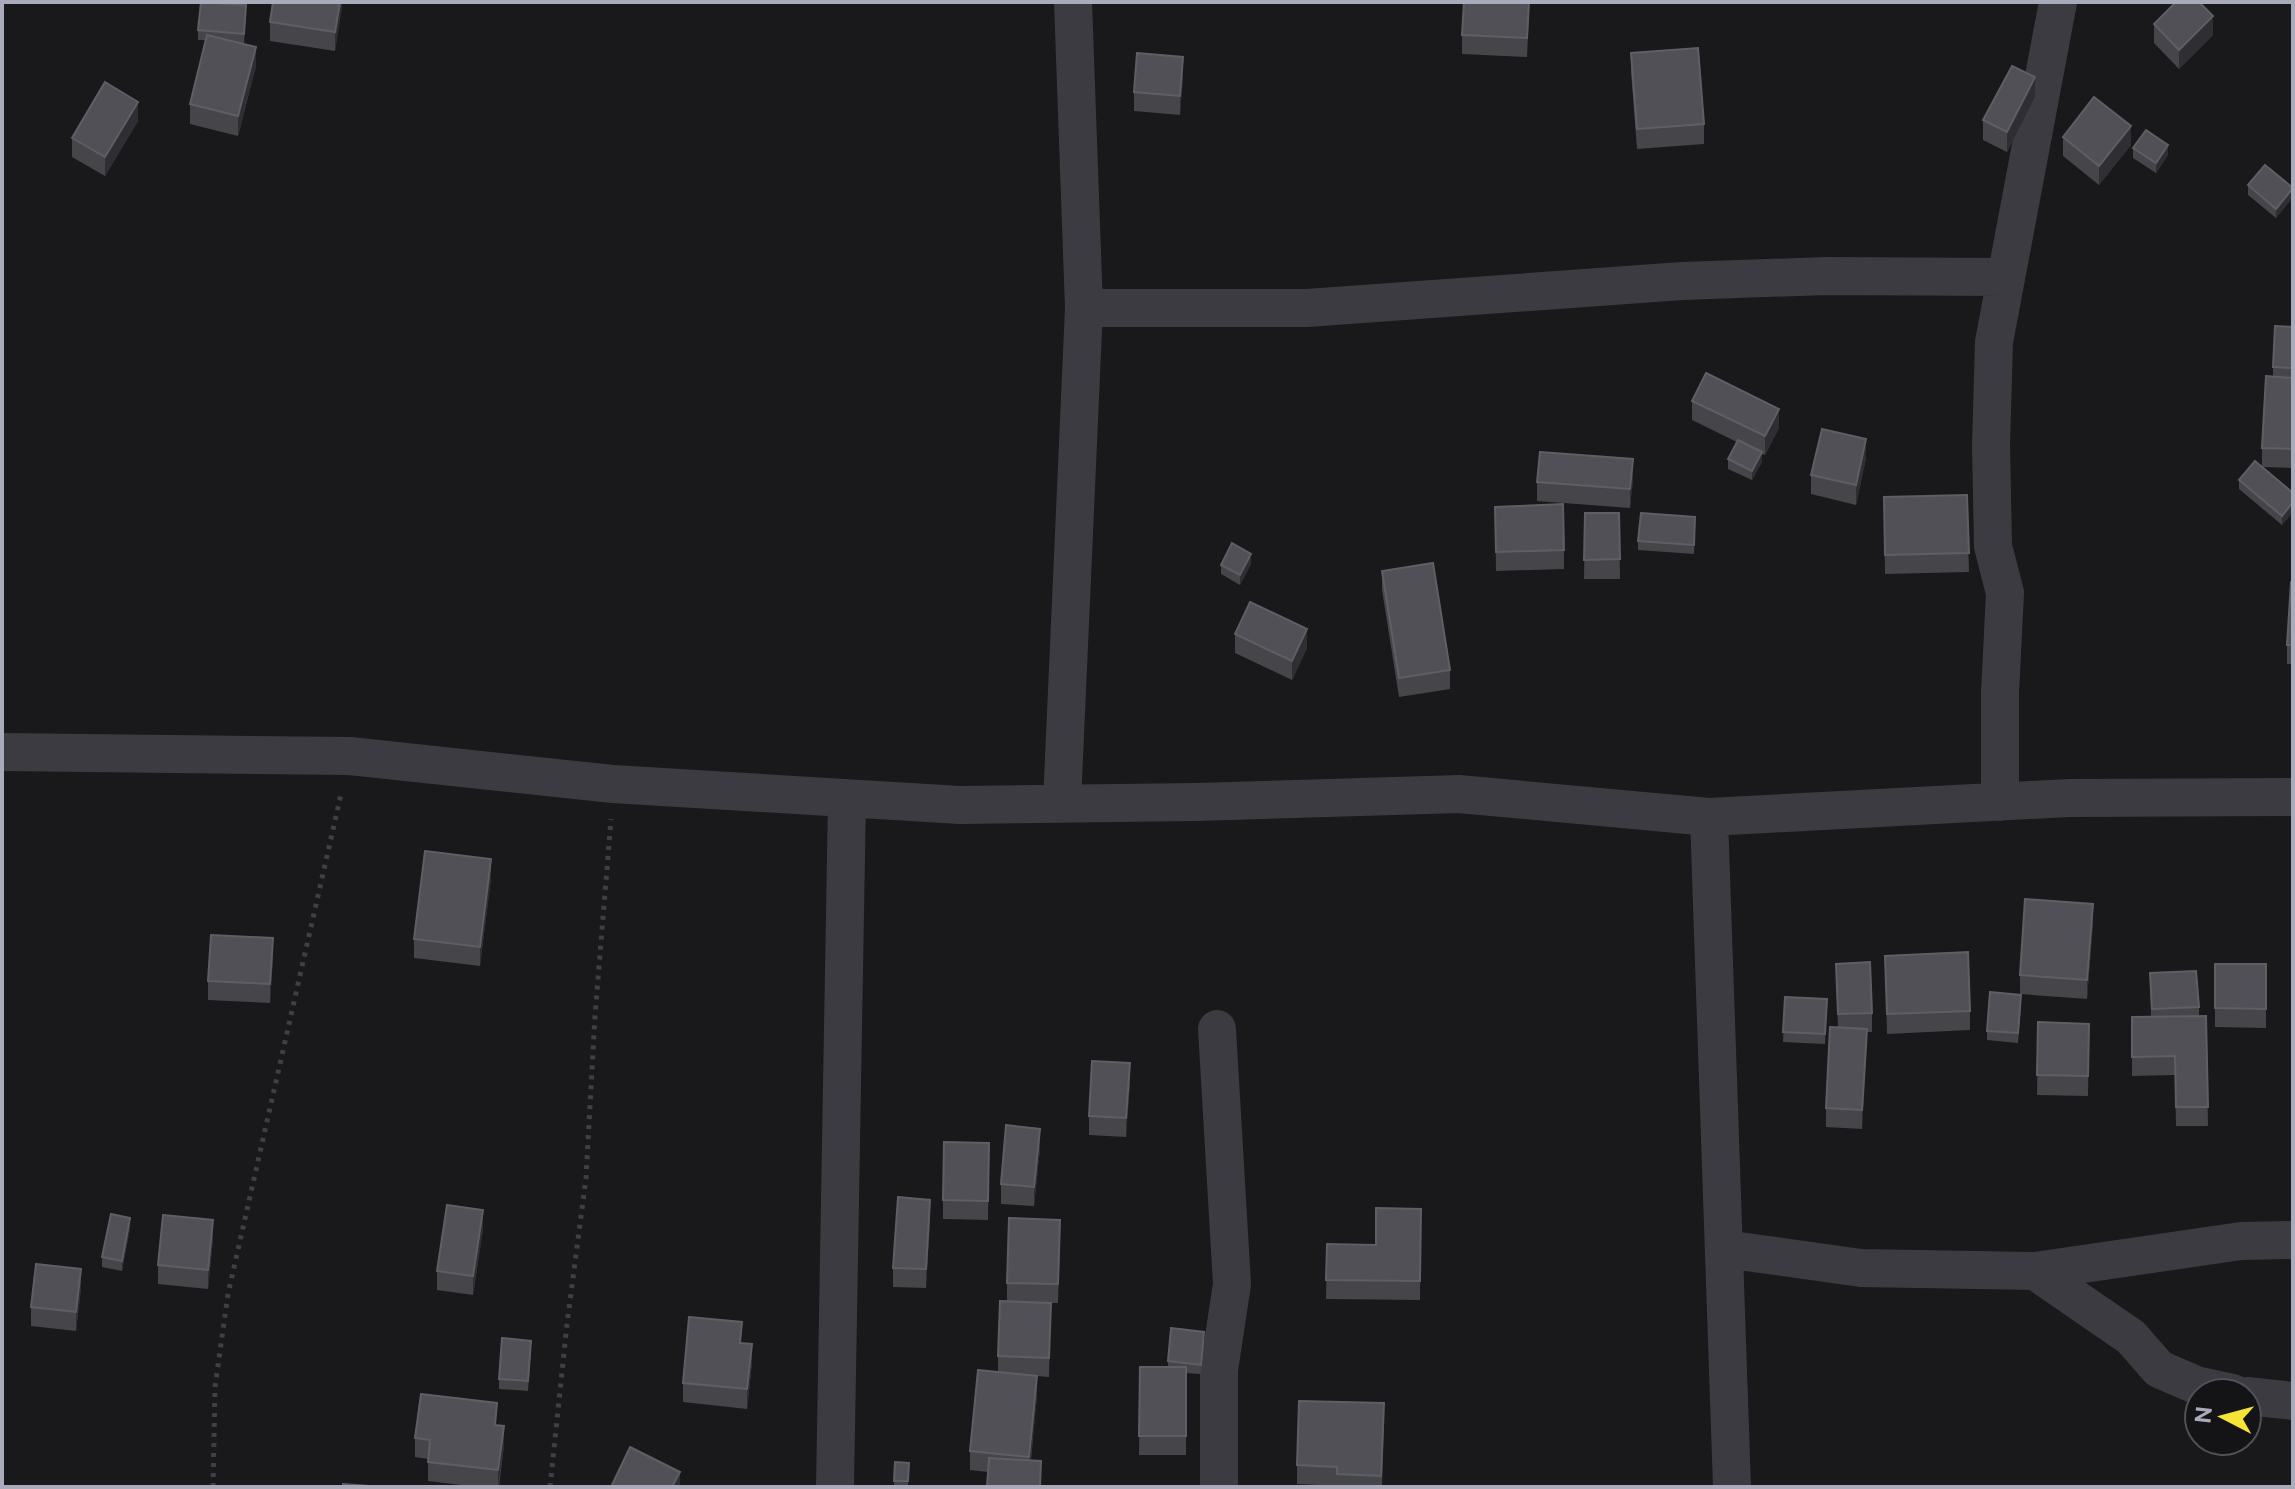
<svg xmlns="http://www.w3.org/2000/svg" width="2295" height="1489" viewBox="0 0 2295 1489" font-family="'Public Sans',sans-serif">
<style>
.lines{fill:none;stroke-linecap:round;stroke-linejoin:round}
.path{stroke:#3f3f46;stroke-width:5;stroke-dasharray:4 6;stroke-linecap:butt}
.street{stroke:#3b3b41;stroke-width:38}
.wall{fill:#46454a}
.shaded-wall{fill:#2f2e32}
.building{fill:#505056;stroke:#5e5e66;stroke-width:2}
</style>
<rect width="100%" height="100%" fill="#19181a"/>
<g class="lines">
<!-- path -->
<path class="path" d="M213 1487 215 1387 228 1294 341 794
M550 1487 567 1324 586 1178 595 1016 611 819"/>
<!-- street -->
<path class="street" d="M1084 308H1307L1682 281 1826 276 2006 277
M2 752 350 756 613 784 960 805 1196 802 1459 794 1709 817 2069 798 2293 797
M2000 802V693L2005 593 1993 546 1991 445 1994 342 2058 2
M1062 803 1084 308 1073 2
M1709 817 1732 1487
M1217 1029 1232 1284 1219 1370V1487
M1725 1249 1861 1268 2035 1271 2241 1241 2293 1240
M2035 1271 2131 1337 2159 1369 2196 1385 2233 1393
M2247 1396 2293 1401
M835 1487 847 798"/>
</g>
<!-- wall -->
<path class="wall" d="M342 2 335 51 270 41V22Z
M1529 13 1527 57 1462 54V35Z
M246 14 244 44 256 66 238 136 190 124V104L206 40H198V30Z
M2154 24 2213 35 2179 69 2154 43Z
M1631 53 1704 124V144L1637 149 1631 72Z
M1183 76 1180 115 1134 111V92Z
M2035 97 2007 152 1983 140V120Z
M138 121 105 176 72 157V138Z
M2063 137 2131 145 2099 185 2063 156Z
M2133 148 2168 155 2156 173 2133 158Z
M2248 185 2293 197 2276 218 2248 195Z
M2293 327V468L2262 467V448L2273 377V367Z
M1692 401 1779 428 1765 455 1762 454V462L1752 480 1728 469V459L1737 442 1692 420Z
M1866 458 1856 505 1811 494V475Z
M1633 479 1630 508 1537 501V482Z
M2239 480 2293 493V512L2282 525 2239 489Z
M1967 495 1969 572 1885 574 1884 497Z
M1495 507 1564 550V569L1496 571Z
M1585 513H1619L1620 579H1584Z
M1695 527 1694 554 1638 550V541Z
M1251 564 1240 585 1221 574V565Z
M1382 571 1450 670V689L1399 697 1382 590Z
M2293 582V664H2287V645Z
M1235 634 1307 648 1292 680 1235 653Z
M491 878 480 966 414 958V939Z
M2093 923 2087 999 2020 994V975Z
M1885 956 1970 1011V1030L1887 1034Z
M273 957 270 1003 208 1000V981Z
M1836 964 1872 1013V1032H1867L1862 1129 1826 1127V1108L1838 1027Z
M2215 964H2266V1028L2215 1027Z
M2150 973 2199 1007V1017L2206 1016 2208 1126H2176L2175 1075 2132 1076V1017H2151Z
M1785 997 1827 999 1825 1044 1783 1042Z
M2021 1005 2018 1043 1987 1040V1031Z
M2038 1022 2089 1024 2088 1096 2037 1095Z
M1130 1082 1126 1137 1089 1135V1116Z
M1040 1148 1034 1206 1001 1204V1184Z
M989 1162 988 1220 943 1219V1200Z
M1421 1209 1420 1300 1326 1299 1327 1244 1376 1245Z
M930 1219 926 1288 893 1287V1268Z
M130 1228 122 1271 102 1267V1257Z
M483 1229 473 1295 437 1290V1271Z
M213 1239 208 1289 158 1284V1265Z
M1060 1239 1058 1303H1051L1049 1377 1037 1376V1395L1031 1460 1041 1461V1487H987L988 1472 970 1470V1451L998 1372V1356L1007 1301V1283Z
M81 1288 76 1331 31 1326V1307Z
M1204 1341 1201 1374 1186 1373V1455H1139L1140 1367H1168V1361Z
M742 1343 752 1363 747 1409 683 1402V1383Z
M531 1351 528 1391 499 1389V1379Z
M1384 1423 1382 1487H1337V1486L1297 1484V1465Z
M497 1425 504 1445 499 1487H477L428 1481V1459L415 1457V1438Z
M895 1462 909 1463 908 1487H894Z"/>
<!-- shaded-wall -->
<path class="shaded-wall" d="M340 2H342V8L335 51V32Z
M2213 16V35L2179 69V50Z
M256 47V66L238 136V116Z
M1183 57V76L1180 115V96Z
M2035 77V97L2007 152V132Z
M138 102V121L105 176V157Z
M2131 126V145L2099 185V166Z
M2168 145V155L2156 173V163Z
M2293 188V197L2276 218V209Z
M1779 409V428L1765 455V436Z
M1866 439V458L1856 505V485Z
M1762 452V462L1752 480V471Z
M1633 459V479L1630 508V489Z
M2293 502V512L2282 525V516Z
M1251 554V564L1240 585V575Z
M1307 629V648L1292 680V661Z
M491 859V878L480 966V947Z
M2093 904V923L2087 999V980Z
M273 938V957L270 1003V984Z
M1867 1029V1048L1862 1129V1110Z
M1130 1063V1082L1126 1137V1118Z
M1040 1129V1148L1034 1206V1187Z
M930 1200V1219L926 1288V1269Z
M483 1210V1229L473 1295V1276Z
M130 1218V1228L122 1271V1261Z
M213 1220V1239L208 1289V1270Z
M81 1269V1288L76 1331V1312Z
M752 1344V1363L747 1409V1389Z
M1037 1376V1395L1029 1476V1457Z
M504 1426V1445L498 1487V1470Z
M680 1472V1487H672Z"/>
<!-- building -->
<path class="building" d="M201 2 246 5 244 34 198 30Z
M273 2H340L335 32 270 22Z
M1464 2H1529L1527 38 1462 35Z
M2176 2H2199L2213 16 2179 50 2154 24Z
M207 35 256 47 238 116 190 104Z
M1698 48 1704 124 1637 129 1631 53Z
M1137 53 1183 57 1180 96 1134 92Z
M2012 66 2035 77 2007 132 1983 120Z
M105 82 138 102 105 157 72 138Z
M2094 97 2131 126 2099 166 2063 137Z
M2146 130 2168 145 2156 163 2133 148Z
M2265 165 2293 188 2276 209 2248 185Z
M2275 326 2293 327V368L2273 367Z
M1706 373 1779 409 1765 436 1692 401Z
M2266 376 2293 378V449L2262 448Z
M1822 429 1866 439 1856 485 1811 475Z
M1738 440 1762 452 1752 471 1728 459Z
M1540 452 1633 459 1630 489 1537 482Z
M2255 461 2293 493V502L2282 516 2239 480Z
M1967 495 1969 553 1885 555 1884 497Z
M1563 504 1564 550 1496 552 1495 507Z
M1585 513H1619L1620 559 1584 560Z
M1641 513 1695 517 1694 545 1638 541Z
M1232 543 1251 554 1240 575 1221 565Z
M1433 563 1450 670 1399 678 1382 571Z
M2291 582H2293V645H2287Z
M1250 602 1307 629 1292 661 1235 634Z
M425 851 491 859 480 947 414 939Z
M2025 899 2093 904 2087 980 2020 975Z
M211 935 273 938 270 984 208 981Z
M1968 952 1970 1011 1887 1014 1885 956Z
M1870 962 1872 1013 1838 1014 1836 964Z
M2215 964H2266V1009L2215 1008Z
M2196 971 2199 1007 2152 1009 2150 973Z
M1990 992 2021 995 2018 1033 1987 1031Z
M1785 997 1827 999 1825 1034 1783 1032Z
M2206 1016 2208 1107H2176L2175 1056 2132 1057V1017Z
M2038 1022 2089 1024 2088 1076 2037 1075Z
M1830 1027 1867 1029 1862 1110 1826 1108Z
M1092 1061 1130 1063 1126 1118 1089 1116Z
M1006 1125 1040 1129 1034 1187 1001 1184Z
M944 1142 989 1143 988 1201 943 1200Z
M898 1197 930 1200 926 1269 893 1268Z
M447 1205 483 1210 473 1276 437 1271Z
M1376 1208 1421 1209 1420 1281 1326 1280 1327 1244 1376 1245Z
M111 1214 130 1218 122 1261 102 1257Z
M163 1215 213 1220 208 1270 158 1265Z
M1009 1218 1060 1220 1058 1284 1007 1283Z
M36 1264 81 1269 76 1312 31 1307Z
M1000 1301 1051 1303 1049 1358 998 1356Z
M689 1317 742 1322 740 1343 752 1344 747 1389 683 1383Z
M1171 1328 1204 1332 1201 1365 1168 1361Z
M502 1338 531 1341 528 1381 499 1379Z
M1140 1367H1186V1436H1139Z
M978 1370 1037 1376 1029 1457 970 1451Z
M421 1394 497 1403 495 1425 504 1426 498 1470 428 1462 430 1440 415 1438Z
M1299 1401 1384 1403 1381 1476 1337 1474V1467L1297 1465Z
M630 1447 680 1472 672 1487H611Z
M989 1458 1041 1461 1040 1487H987Z
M895 1462 909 1463 908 1481H894Z
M343 1484 383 1487H343Z"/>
<!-- border -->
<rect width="2295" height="1489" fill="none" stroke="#aaabba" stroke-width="8"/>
<!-- north arrow -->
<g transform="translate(2223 1417) rotate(276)"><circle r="38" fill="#141315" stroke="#505057" stroke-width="2"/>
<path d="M0-6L14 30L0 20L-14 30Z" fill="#f5e335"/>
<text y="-12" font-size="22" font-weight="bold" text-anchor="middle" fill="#aaabba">N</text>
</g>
</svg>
